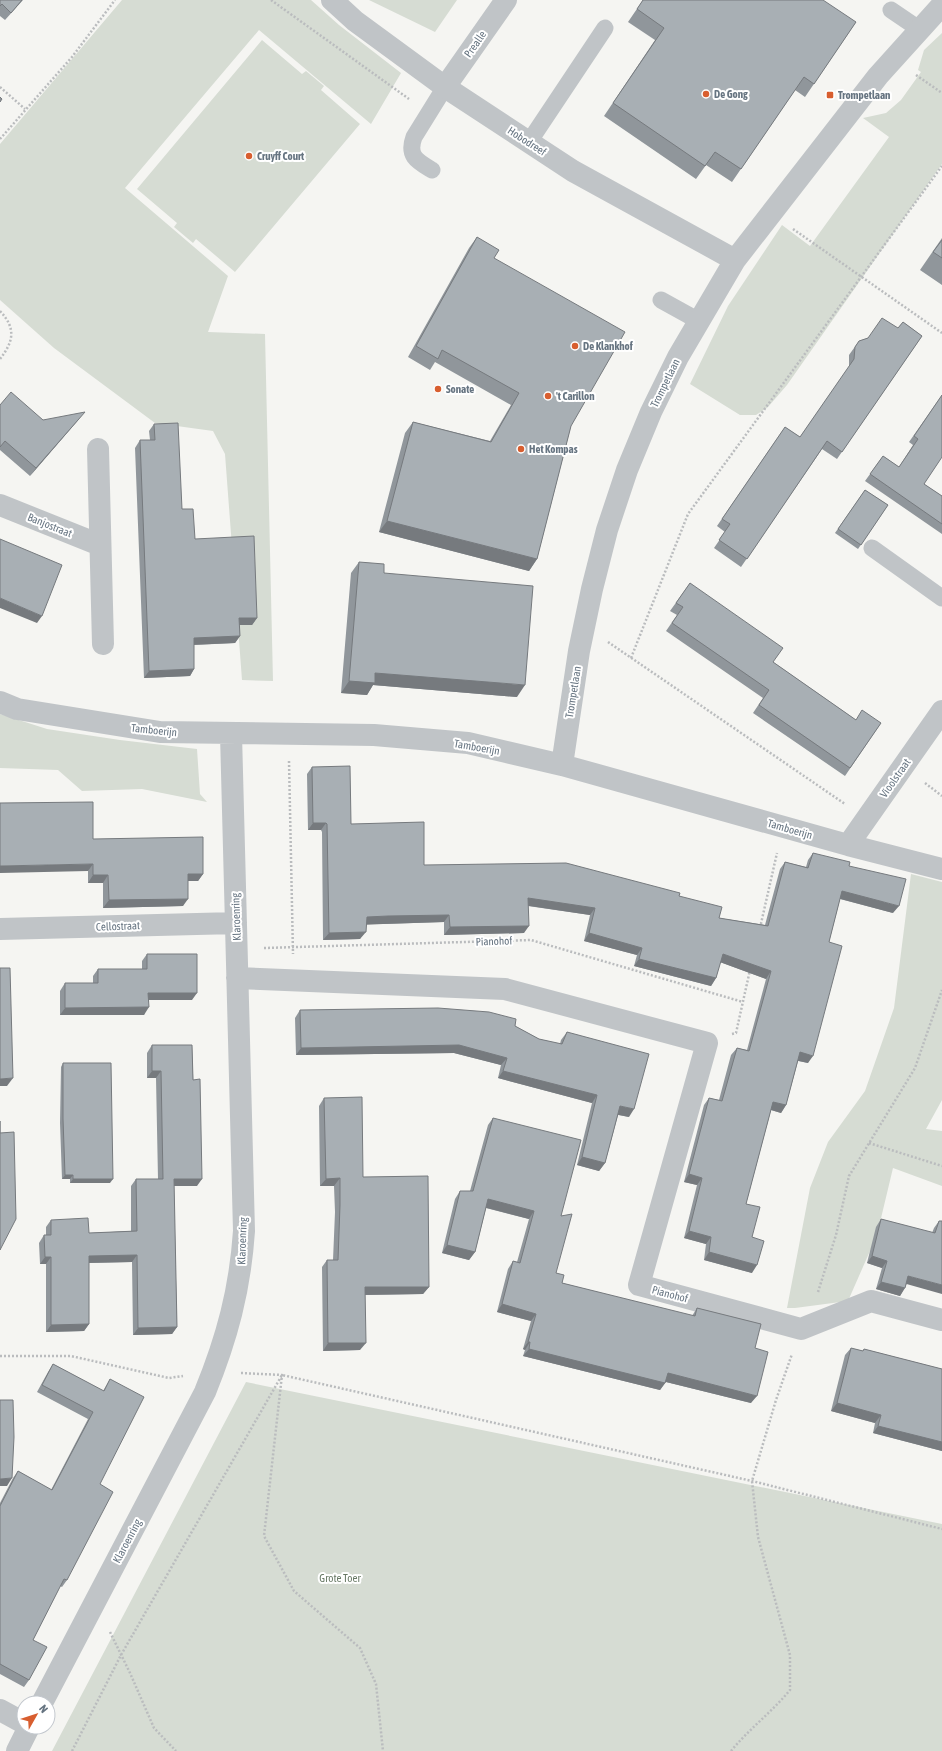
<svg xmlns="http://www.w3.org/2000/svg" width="942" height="1751" viewBox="0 0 942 1751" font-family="'Asap Condensed',sans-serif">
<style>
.green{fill:#d6dcd3}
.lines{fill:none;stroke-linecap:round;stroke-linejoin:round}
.path{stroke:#babcbe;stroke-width:2.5;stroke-dasharray:2 2;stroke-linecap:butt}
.service{stroke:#c0c4c7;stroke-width:17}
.minor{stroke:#c0c4c7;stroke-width:22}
.wall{fill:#90969b}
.shaded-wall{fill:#767a7e}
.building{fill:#a8afb4;stroke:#767a7e}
.poi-dot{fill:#d85e2f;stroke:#fff;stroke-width:1.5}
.labels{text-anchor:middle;stroke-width:4;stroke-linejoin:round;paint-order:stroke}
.street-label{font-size:11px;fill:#667481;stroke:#fff}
.poi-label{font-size:11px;font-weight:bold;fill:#667481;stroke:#fff;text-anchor:start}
.park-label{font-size:11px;fill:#677864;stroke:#fff}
</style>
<rect width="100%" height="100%" fill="#f5f5f2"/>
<!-- green -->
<path class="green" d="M122 0H311L339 25 401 73 371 124 259 30 125 188 228 276 208 332 265 334 273 681 242 680 225 454 213 431 155 423 54 348 0 300V144Z
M369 0H457L435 32Z
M942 33V164L787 385 768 407 756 415H740L690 384 728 306 782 225 810 246 889 137 863 118 886 113 901 100 921 72 918 70 924 50Z
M262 40 302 74 306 71 324 86 321 90 360 124 235 272 196 239 193 243 174 227 177 223 137 189Z
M0 714 47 729 120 740 197 749 200 794 207 802 142 789 82 791 58 770 0 768Z
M911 874 942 882V1100L926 1129 942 1131V1186L893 1168 877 1235 848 1301 795 1308H787L810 1188 828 1142 865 1091 894 1008Z
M246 1382 942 1524V1751H52Z"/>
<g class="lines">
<!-- path -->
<path class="path" d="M271 0 409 99
M916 75 942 93
M0 87 25 109
M0 139 72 57 115 0
M793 229 942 333
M0 311C16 328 14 341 0 359
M608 642 845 804
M631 658 688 514 942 166
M289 761 293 954
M925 783 942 796
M760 928 777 853
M264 948 531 940 743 1002
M732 1034 736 1033 750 970
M869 1143 942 1166
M818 1292 836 1235 849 1176 915 1068 942 990
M0 1356H71L169 1378 183 1376
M241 1373 282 1375 264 1536 294 1591 360 1648 376 1684 383 1751
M110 1632 130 1673 154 1728 176 1751
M72 1751 121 1655 282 1375 752 1481 942 1529
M731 1751C749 1729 772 1712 790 1690V1655L758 1537 752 1481 776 1400 792 1354"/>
<!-- service -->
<path class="service" d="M891 10 919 29
M529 142 605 28
M432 170C417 161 407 156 414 137L445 87
M661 300 699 321
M872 548 942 598"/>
<!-- minor -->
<path class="minor" d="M332 0 355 21 445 87 573 171 735 260
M445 87 506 0
M98 449 103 644
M0 505 100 545
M0 702 17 709 160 732 374 735 468 743 562 765 848 845 942 869
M562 765 579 651 592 589 607 530 627 470 651 412 678 357 735 260 878 76 942 5
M848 845 942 711
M0 929 236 923
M237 978 505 989 707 1043 639 1285 801 1329 871 1301 942 1320
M42 1703 205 1392C227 1338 240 1290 244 1231L231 734
M0 1710 24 1723
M17 1751 29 1727"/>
</g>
<!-- wall -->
<path class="wall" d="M0 0H23L5 20 0 16Z
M643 0 856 22 805 97 795 90 732 182 706 165 696 179 604 116 655 40 628 22Z
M477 237 494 258 571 426 537 559 529 571 379 532 405 433 413 422 490 441 511 405 435 362 430 370 408 357 469 248Z
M942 238V285L920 270Z
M903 322 922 336 837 459 822 449 741 567 714 548 725 532 717 526 785 427 800 437 849 367V355L859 341 898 328Z
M942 395 924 484 942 496V534L865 481 883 456 899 467 913 445 909 442Z
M0 405 43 420 79 419 30 476 0 450Z
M154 424 182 509 195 539 257 618 252 625H239L240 636 235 643 194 645V669L190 676 144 678 135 448 140 440H150L149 431Z
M865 490 888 505 858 549 835 533Z
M359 562 517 697 373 685 367 695 341 693 351 573Z
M690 583 773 662 856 720 881 723 845 776 753 713 763 698 666 631 677 615 670 611Z
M312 767 351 824 424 865 679 896 719 918 765 925 780 869 785 862 806 867 808 860 813 853 849 866 893 913 840 899 829 942 808 1063 798 1061 786 1105 781 1113 771 1110 746 1204 752 1237V1273L704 1260 706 1244 684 1238 697 1185 684 1182 704 1105 709 1098 719 1100 731 1055 737 1048 747 1050 766 979 720 962 716 978 711 986 634 966 637 955 584 941 590 915 528 906 524 933 444 935V922L383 924H366L360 939 323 940 322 832 321 830H308L307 774Z
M93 839 203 874 198 881H188L183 906 103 908V883H88V871Z
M147 954 192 1000H149L144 1015H60V991L65 983H93V976L98 969H142V961Z
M300 1010 515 1026 539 1039 560 1044 561 1040 567 1032 629 1117 618 1115 605 1163 599 1171 577 1165 592 1103 498 1078 501 1065 454 1053 296 1055 295 1018Z
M152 1045H192L197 1186H174L177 1327 172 1334 133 1335 132 1262 89 1263V1324L84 1331 46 1332V1264H40L39 1243 44 1235H46V1227L51 1220 89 1233 131 1231V1186L136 1179H158L156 1078H147V1053Z
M63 1063 110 1183H70V1179H62L60 1123 61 1067Z
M324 1098 363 1177 429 1287 423 1294 365 1295 360 1350 323 1351 322 1267 327 1260H333L335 1212 334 1186H320L319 1106Z
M493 1118 561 1216 556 1273 562 1283 692 1316 697 1308 755 1348 751 1403 666 1382 660 1390 523 1356 525 1350 523 1349 531 1321 497 1312 508 1269 513 1261 517 1262 529 1219 486 1208 475 1252 469 1260 442 1253 455 1199 460 1191H470L488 1125Z
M881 1219 932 1233 934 1228 939 1221H942L900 1296 876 1289 882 1268 867 1263 876 1227Z
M851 1348 863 1351 864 1349 942 1369V1451L873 1433 875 1423 831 1411 845 1355Z
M53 1364 103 1391 110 1379 100 1484 67 1580 62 1587 60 1586 33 1640 29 1680 24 1687 0 1674V1503L13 1478 18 1471 51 1490 88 1419 37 1392 48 1372Z"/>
<!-- shaded-wall -->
<path class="shaded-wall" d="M85 412 79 419 30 476 36 468Z
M387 521 537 559 529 571 379 532Z
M0 598 42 616 37 623 0 608Z
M239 618H257L252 625H234Z
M240 636 235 643 189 645 194 638Z
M194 669 190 676 144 678 149 671Z
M375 673 525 685 517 697 373 685 367 695 341 693 349 681Z
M313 823H326L321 830H308Z
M93 864 88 871 0 873V866Z
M188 874H203L198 881H183Z
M93 875H108L103 883H88Z
M842 891 899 906 893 913 837 898Z
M528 898 595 908 590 915 523 905Z
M188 899 183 906 103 908 109 900Z
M449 915 444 922 383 924 361 925 367 917 388 916Z
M529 926 524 933 444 935 450 927Z
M366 932 360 939 323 940 329 933Z
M589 933 642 948 637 955 584 941Z
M723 954 771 971 766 979 717 961Z
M639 959 716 978 711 986 634 966Z
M148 993H197L192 1000H143Z
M149 1007 144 1015H60L65 1008Z
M459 1045 507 1058 501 1065 454 1053 296 1055 301 1048Z
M800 1052 813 1056 808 1063 795 1060Z
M152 1071H161L156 1078H147Z
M503 1071 597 1095 592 1103 498 1078Z
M13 1078 7 1086H0V1079Z
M773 1102 786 1105 781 1113 768 1109Z
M620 1106 634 1109 629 1117 615 1114Z
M582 1157 605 1163 599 1171 577 1165Z
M689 1174 702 1178 697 1185 684 1182Z
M65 1175H73L70 1179H62Z
M340 1178 334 1186H320L326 1179Z
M73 1179H113L110 1183H70Z
M174 1179H202L197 1186H169Z
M488 1199 534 1211 529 1219 483 1207Z
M689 1231 711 1237 706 1244 684 1238Z
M447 1245 475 1252 469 1260 442 1253Z
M709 1252 757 1265 752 1273 704 1260Z
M137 1255 132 1262 84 1263 89 1256Z
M872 1256 887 1261 882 1268 867 1263Z
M45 1257H51L46 1264H40Z
M908 1276 942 1285V1294L903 1283Z
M881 1282 905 1288 900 1296 876 1289Z
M365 1287H429L423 1294 359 1295Z
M502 1304 536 1314 531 1321 497 1312Z
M89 1324 84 1331 46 1332 51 1325Z
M177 1327 172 1334 133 1335 138 1328Z
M528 1342H530L525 1350 523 1349Z
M328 1343H366L360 1350 323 1351Z
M529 1349 665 1383 660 1390 523 1356Z
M668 1373 757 1396 751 1403 662 1381Z
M837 1403 881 1415 875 1423 831 1411Z
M878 1426 942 1442V1451L873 1433Z
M12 1478 7 1486H0V1479Z"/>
<!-- building -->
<path class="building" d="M0 0H22L11 13 2 4 0 6Z
M643 0H823L856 22 814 84 804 77 741 169 715 152 705 166 613 103 664 28 637 9Z
M0 97 2 99 0 102Z
M477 237 499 250 494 258 625 332 571 426 537 559 387 521 413 422 491 442 519 393 442 350 438 359 416 346Z
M942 240V258L933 252Z
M882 318 898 328 903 322 922 336 842 452 827 441 747 559 719 540 730 524 722 519 785 427 800 437 854 359 855 347 859 341 868 338Z
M11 392 43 420 85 412 36 468 5 441 0 447V405Z
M942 395V457L924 484 942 496V524L870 474 883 456 899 467 918 439 914 436Z
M178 423 182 509H193L195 539 254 536 257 618H239L240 636 194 638V669L149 671 140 440H155L154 424Z
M865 490 888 505 861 545 838 529Z
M0 539 62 565 42 616 0 598Z
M359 562 384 564V573L533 586 525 685 375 673V683L349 681Z
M690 583 783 648 773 662 856 720 862 710 881 723 850 768 759 705 769 690 672 623 683 607 676 603Z
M350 766 351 824 424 822V865L566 863 680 893 679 896 722 907 719 918 768 926 785 862 808 868 813 853 850 862 849 866 906 879 899 906 842 891 829 942 842 946 813 1056 800 1052 786 1105 773 1102 746 1204 760 1207 752 1237 764 1241 757 1265 709 1252 711 1237 689 1231 702 1178 689 1174 709 1098 722 1101 737 1048 749 1051 771 971 723 954 716 978 639 959 642 948 589 933 595 908 528 898 529 926 450 927 449 915 388 916 367 917 366 932 329 933 327 824 326 823H313L312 767Z
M93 802V839L203 837V874H188V899L109 900 108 875H93V864L0 866V803Z
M147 954H197V993H148L149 1007 65 1008V983H98V969H147Z
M0 968H10L13 1078 0 1079Z
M438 1008 489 1012 516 1019 515 1026 539 1039 562 1044 567 1032 649 1054 634 1109 620 1106 605 1163 582 1157 597 1095 503 1071 507 1058 459 1045 301 1048 300 1010Z
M152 1045H192L193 1080 200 1079 202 1179H174L177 1327 138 1328 137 1255 89 1256V1324L51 1325V1257H45L44 1235H51V1220L88 1218 89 1233 137 1231 136 1179H163L161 1071H152Z
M63 1063H111L113 1179H73V1175H65L63 1119Z
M362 1097 363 1177 428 1176 429 1287H365L366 1343H328L327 1260H338L340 1205V1178L326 1179 324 1098Z
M493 1118 581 1140 561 1216 572 1214 556 1273 564 1275 562 1283 695 1316 697 1308 761 1324 755 1348 768 1352 757 1396 668 1373 665 1383 529 1349 530 1342H528L536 1314 502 1304 513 1261 520 1263 534 1211 488 1199 475 1252 447 1245 460 1191H473Z
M0 1121V1133L14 1132 16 1219 0 1250Z
M881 1219 935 1233 939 1221H942V1285L908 1276 905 1288 881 1282 887 1261 872 1256Z
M851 1348 863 1351 864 1349 942 1369V1442L878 1426 881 1415 837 1403Z
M53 1364 104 1391 110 1379 144 1397 100 1484 113 1492 67 1580 64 1579 33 1640 47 1647 29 1680 0 1664V1506L18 1471 52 1490 93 1412 42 1385Z
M0 1400H13L14 1437 12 1478 0 1479Z"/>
<!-- markers -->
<g class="poi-dot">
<circle cx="706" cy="94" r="4"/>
<rect x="826" y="91" width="8" height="8" rx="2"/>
<circle cx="249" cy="156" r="4"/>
<circle cx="575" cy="346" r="4"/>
<circle cx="438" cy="389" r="4"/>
<circle cx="548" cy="396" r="4"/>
<circle cx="521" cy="449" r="4"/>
</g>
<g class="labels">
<!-- street labels -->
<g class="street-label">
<text transform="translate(475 44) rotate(-55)" y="4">Prealle</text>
<text transform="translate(527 141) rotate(33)" y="4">Hobodreef</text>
<text transform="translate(665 383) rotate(-64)" y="4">Trompetlaan</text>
<text transform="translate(50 525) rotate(22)" y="4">Banjostraat</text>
<text transform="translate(573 692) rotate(-81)" y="4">Trompetlaan</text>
<text transform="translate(154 730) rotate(6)" y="4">Tamboerijn</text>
<text transform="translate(477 747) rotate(10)" y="4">Tamboerijn</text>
<text transform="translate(895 778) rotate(-55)" y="4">Vioolstraat</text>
<text transform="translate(790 829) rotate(16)" y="4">Tamboerijn</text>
<text transform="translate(236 917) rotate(-92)" y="4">Klaroenring</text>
<text transform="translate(118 926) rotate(-2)" y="4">Cellostraat</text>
<text transform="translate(494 941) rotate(-2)" y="4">Pianohof</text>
<text transform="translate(242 1241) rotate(-88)" y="4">Klaroenring</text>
<text transform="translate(670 1294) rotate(15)" y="4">Pianohof</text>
<text transform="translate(127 1541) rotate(-62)" y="4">Klaroenring</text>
</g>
<!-- poi labels -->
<g class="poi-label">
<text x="714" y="98">De Gong</text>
<text x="838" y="99">Trompetlaan</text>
<text x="257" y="160">Cruyff Court</text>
<text x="583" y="350">De Klankhof</text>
<text x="446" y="393">Sonate</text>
<text x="556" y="400">'t Carillon</text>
<text x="529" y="453">Het Kompas</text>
</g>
<!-- park labels -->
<g class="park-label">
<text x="340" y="1582">Grote Toer</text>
</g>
</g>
<!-- north arrow -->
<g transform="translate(36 1715) rotate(51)"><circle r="19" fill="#ffffff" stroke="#c2c7cd"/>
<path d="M0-3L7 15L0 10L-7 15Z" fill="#d85e2f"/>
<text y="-6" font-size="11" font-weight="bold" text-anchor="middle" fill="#667481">N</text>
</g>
</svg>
